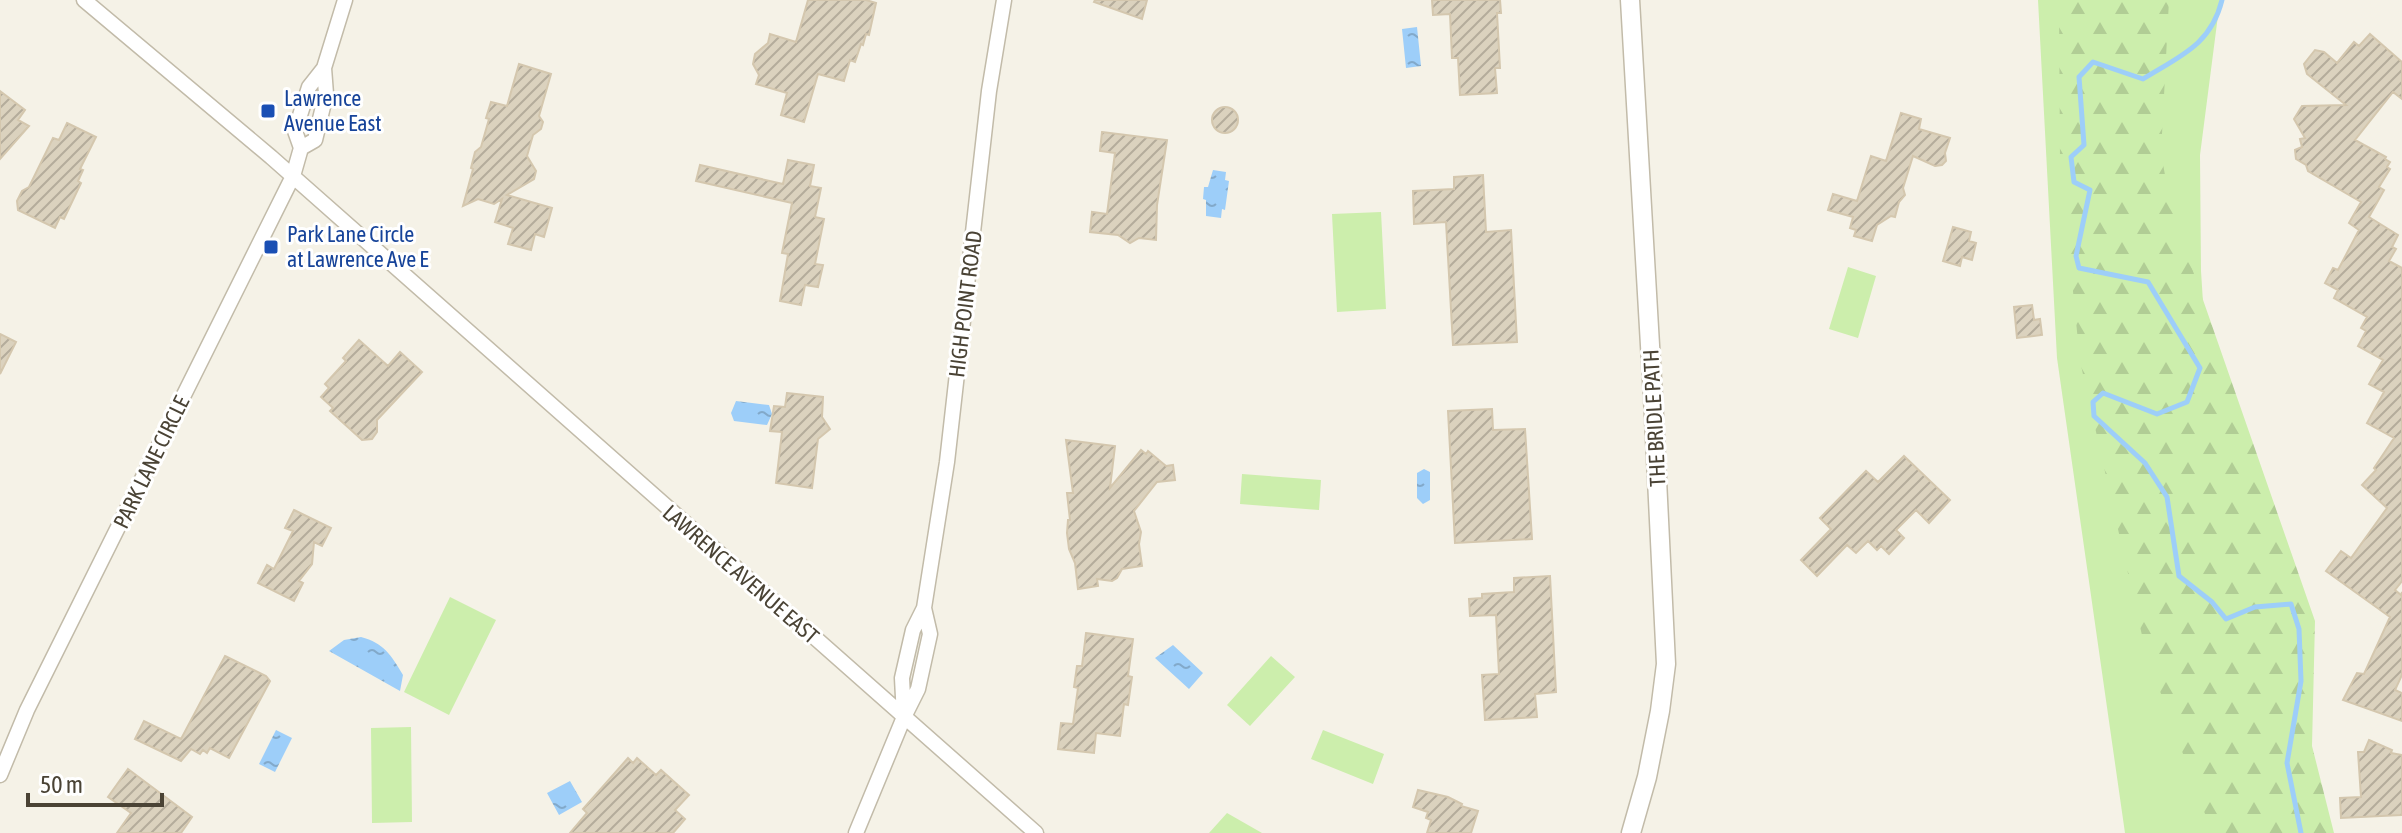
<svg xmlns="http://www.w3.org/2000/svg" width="2402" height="833" viewBox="0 0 2402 833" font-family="'Asap Condensed',sans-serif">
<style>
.green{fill:#cceeac}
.forest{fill:url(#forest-firs)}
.water{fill:url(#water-ripples)}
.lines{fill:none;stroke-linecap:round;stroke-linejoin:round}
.stream{stroke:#9dcef9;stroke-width:5}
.building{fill:url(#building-hatch);stroke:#d4c7ae;stroke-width:2}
.minor-casing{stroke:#c2bba9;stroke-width:17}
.tertiary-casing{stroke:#c2bba9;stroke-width:21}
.minor{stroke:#fff;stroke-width:14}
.tertiary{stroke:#fff;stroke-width:18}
.transit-dot{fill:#1a4fb4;stroke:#fff;stroke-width:3}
.labels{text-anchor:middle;stroke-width:6;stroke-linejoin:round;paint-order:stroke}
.transit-label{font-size:22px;fill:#164399;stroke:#fff;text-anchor:start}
.street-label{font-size:22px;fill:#4a4335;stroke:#fff}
</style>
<defs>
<pattern id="forest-firs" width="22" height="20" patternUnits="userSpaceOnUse" patternTransform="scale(2)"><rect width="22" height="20" fill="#cceeac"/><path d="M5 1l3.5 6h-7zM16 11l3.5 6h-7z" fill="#b1cd95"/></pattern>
<pattern id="water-ripples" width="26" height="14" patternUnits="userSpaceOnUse" patternTransform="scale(2)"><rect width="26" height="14" fill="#9dcef9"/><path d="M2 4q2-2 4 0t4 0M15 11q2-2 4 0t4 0" fill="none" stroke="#82a9ca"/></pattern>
<pattern id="building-hatch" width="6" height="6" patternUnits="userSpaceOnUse" patternTransform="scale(2)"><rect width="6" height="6" fill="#dbd2be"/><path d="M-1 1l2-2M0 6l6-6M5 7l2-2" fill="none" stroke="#b4ac9b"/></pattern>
</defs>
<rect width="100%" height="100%" fill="#f5f2e7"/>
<!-- green -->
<path class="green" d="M2038 0H2220L2200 155 2201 271 2237 833H2125L2057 358Z
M1381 212 1386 309 1337 312 1332 214Z
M1848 267 1876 276 1858 338 1829 329Z
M1242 474 1321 480 1319 510 1240 504Z
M450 597 496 620 449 715 404 692Z
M1271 656 1295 677 1250 726 1227 705Z
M411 727 412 822 372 823 371 728Z
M1323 730 1384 754 1373 784 1311 759Z
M1227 813 1262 833H1209Z"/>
<!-- forest -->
<path class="forest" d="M2059 0H2169L2161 153 2171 208 2315 621 2312 746 2334 833H2212L2146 653 2080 361 2060 162Z"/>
<!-- water -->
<path class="water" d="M1417 27 1421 66 1406 68 1402 29Z
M1213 170 1226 172 1225 180 1229 181 1225 210 1222 209 1221 218 1206 216V200L1203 199 1204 187H1208Z
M736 401 769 405 772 414 767 425 734 421 731 413Z
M1424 469 1430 472V500L1423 504 1417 498V473Z
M361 637C384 643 391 655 403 675L400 691 329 651 344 640Z
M1173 645 1203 673 1189 689 1155 658Z
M276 730 292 738 275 772 259 764Z
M570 781 582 802 559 815 547 793Z"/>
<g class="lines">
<!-- stream -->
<path class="stream" d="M2222 0C2211 45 2180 56 2143 79L2093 62 2079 77 2084 145 2071 157 2074 182 2090 190 2076 256 2079 268 2148 282 2200 368 2187 402 2157 414 2103 393 2093 402 2094 416 2145 463 2167 497 2179 576 2212 602 2226 619 2255 607 2291 604 2299 629 2301 681 2287 763 2301 833"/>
</g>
<!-- building -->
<path class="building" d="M808 0H866L876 3 869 35 866 34 863 45 861 44 855 62 850 60 844 81 818 74 804 122 781 115 787 93 756 84 759 75 753 64 755 54 768 43 770 34 796 42Z
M1095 0H1147L1142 19 1094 2Z
M1432 0H1500L1501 13H1497L1500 68H1495L1497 93 1460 95 1458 58H1452L1450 14 1433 15Z
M2370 34 2402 62V99L2393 92 2355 140 2386 157 2385 159 2390 162 2387 167 2390 169 2379 187 2384 190 2369 217 2398 235 2392 247 2396 249 2389 261 2402 268V581L2395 590 2401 595 2402 592V675L2395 690 2402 693V721L2343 700 2357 673 2364 674 2390 617 2326 571 2341 551 2351 558 2387 508 2362 485 2376 470 2374 468 2394 438 2367 423 2384 392 2369 384 2383 360 2358 346 2366 331 2361 328 2367 317 2334 298 2338 290 2325 283 2333 268 2338 270 2359 230 2349 223 2361 202 2308 171 2306 165 2296 159 2295 150 2302 147 2300 139 2305 138 2294 119 2302 106 2346 105 2307 74 2304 64 2315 50 2324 52 2337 63 2354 42 2359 46Z
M519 64 551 74 539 116 543 122 541 129 533 135 527 156 536 171 534 179 507 195 552 208 544 237 535 234 531 250 508 244 513 228 495 222 502 199 494 204 478 199 463 206 473 169 471 168 475 152 481 147 489 119 486 118 491 102 507 106Z
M0 91 25 110 18 120 29 126 0 159Z
M1212 120a13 13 0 1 1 26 0a13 13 0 1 1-26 0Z
M1901 113 1921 119 1919 129 1950 138 1945 153 1946 161 1942 165 1935 166 1913 156 1903 188 1905 195 1899 202 1895 217 1891 216 1877 225 1872 241 1854 236 1856 230 1850 228 1853 217 1828 210 1833 194 1857 201 1871 156 1886 161Z
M67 123 96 137 80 169 83 170 78 181 81 183 64 219 60 217 55 228 18 210 17 201 22 191 29 187 53 138 59 140Z
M1102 132 1167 140 1157 205 1156 240 1139 238 1130 243 1118 235 1090 232 1092 212 1107 214 1115 153 1100 151Z
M788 160 814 165 810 186 821 188 815 217 824 219 815 264 823 265 818 287 805 285 801 305 780 301 788 254 782 253 792 203 696 181 700 165 783 184Z
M1483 175 1486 232 1511 230 1517 342 1453 345 1446 222 1414 224 1413 191 1454 189V177Z
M1953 227 1971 232 1969 241 1976 243 1972 260 1962 257 1960 266 1943 261Z
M2032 305 2034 320 2040 319 2042 335 2017 338 2014 307Z
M0 334 16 342 0 374Z
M359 340 388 366 400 352 422 372 377 420V432L372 439 362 440 330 411 333 408 321 397 329 388 325 384 346 361 343 358Z
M787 393 823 397 822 417 830 429 818 439 812 488 776 483 782 432 770 431 774 406 785 407Z
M1492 409 1493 430 1525 429 1532 539 1455 543 1448 411Z
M1066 440 1115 446 1110 488 1141 450 1146 454 1148 451 1166 466 1173 465 1175 480 1157 482 1134 511 1141 532 1139 544 1142 566 1122 569 1117 578 1112 581 1097 579 1098 586 1078 589 1075 563 1069 549 1067 533 1068 520H1070L1067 493H1073Z
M1904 456 1950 500 1929 523 1916 510 1896 530 1904 538 1889 554 1881 546 1877 550 1868 541 1856 553 1847 545 1817 576 1801 560 1831 529 1820 518 1866 471 1878 482Z
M294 510 331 528 322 546 314 542 312 564 299 581 303 583 294 601 258 583 267 565 274 569 293 531 285 528Z
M1550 576 1556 692 1535 694 1537 717 1485 720 1482 675 1499 674 1496 615 1470 616 1469 599 1482 598V594L1514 592V578Z
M1086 633 1133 639 1128 676 1132 677 1128 705 1124 704 1120 736 1096 733 1094 753 1058 749 1061 723 1073 724 1078 688 1074 687 1077 666H1082Z
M225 656 266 676 270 681 229 758 210 748 207 753 203 750 200 754 191 749 181 761 135 739 144 721 181 739Z
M2369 740 2392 750 2391 753 2402 755V815L2341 818 2340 798 2361 797 2358 752H2364Z
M628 758 633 763 637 758 656 775 661 770 689 795 675 810 685 819 673 833H570L587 813 583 809Z
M128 769 192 817 181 833H117L131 813 108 797Z
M1418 790 1448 797 1462 804 1461 806 1478 811 1471 833H1427L1431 820 1426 818 1428 812 1413 807Z"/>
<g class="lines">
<!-- minor casing -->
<g class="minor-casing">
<path id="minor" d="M84 0 271 157 1036 833
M301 148 315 140 326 94 324 68
M904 717 902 678 913 630 924 608 947 462 989 91 1004 0
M0 775 27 710 293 176 301 148 295 131 309 87 324 68 345 0
M856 833 904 717 918 689 930 634 924 608"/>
</g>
<!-- tertiary casing -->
<g class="tertiary-casing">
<path id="tertiary" d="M1630 0 1653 397 1666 664 1660 711 1647 777 1631 833"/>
</g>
<!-- minor -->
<use href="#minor" class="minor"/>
<!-- tertiary -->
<use href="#tertiary" class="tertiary"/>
</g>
<!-- markers -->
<g class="transit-dot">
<rect x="260" y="103" width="16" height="16" rx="4"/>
<rect x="263" y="239" width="16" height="16" rx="4"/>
</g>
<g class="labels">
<!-- transit labels -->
<g class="transit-label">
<text x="284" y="106">Lawrence<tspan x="284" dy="25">Avenue East</tspan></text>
<text x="287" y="242">Park Lane Circle<tspan x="287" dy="25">at Lawrence Ave E</tspan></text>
</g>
<!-- street labels -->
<g class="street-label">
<text transform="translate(965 304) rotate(-83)" y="8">HIGH POINT ROAD</text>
<text transform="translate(1654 418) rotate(-93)" y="8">THE BRIDLE PATH</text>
<text transform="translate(151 462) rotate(-64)" y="8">PARK LANE CIRCLE</text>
<text transform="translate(741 574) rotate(41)" y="8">LAWRENCE AVENUE EAST</text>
</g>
</g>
<!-- scale -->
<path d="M28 793v12h134v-12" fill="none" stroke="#4a4335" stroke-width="4"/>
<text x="40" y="793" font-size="24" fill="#4a4335" stroke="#ffffff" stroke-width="6" paint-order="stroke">50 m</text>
</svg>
